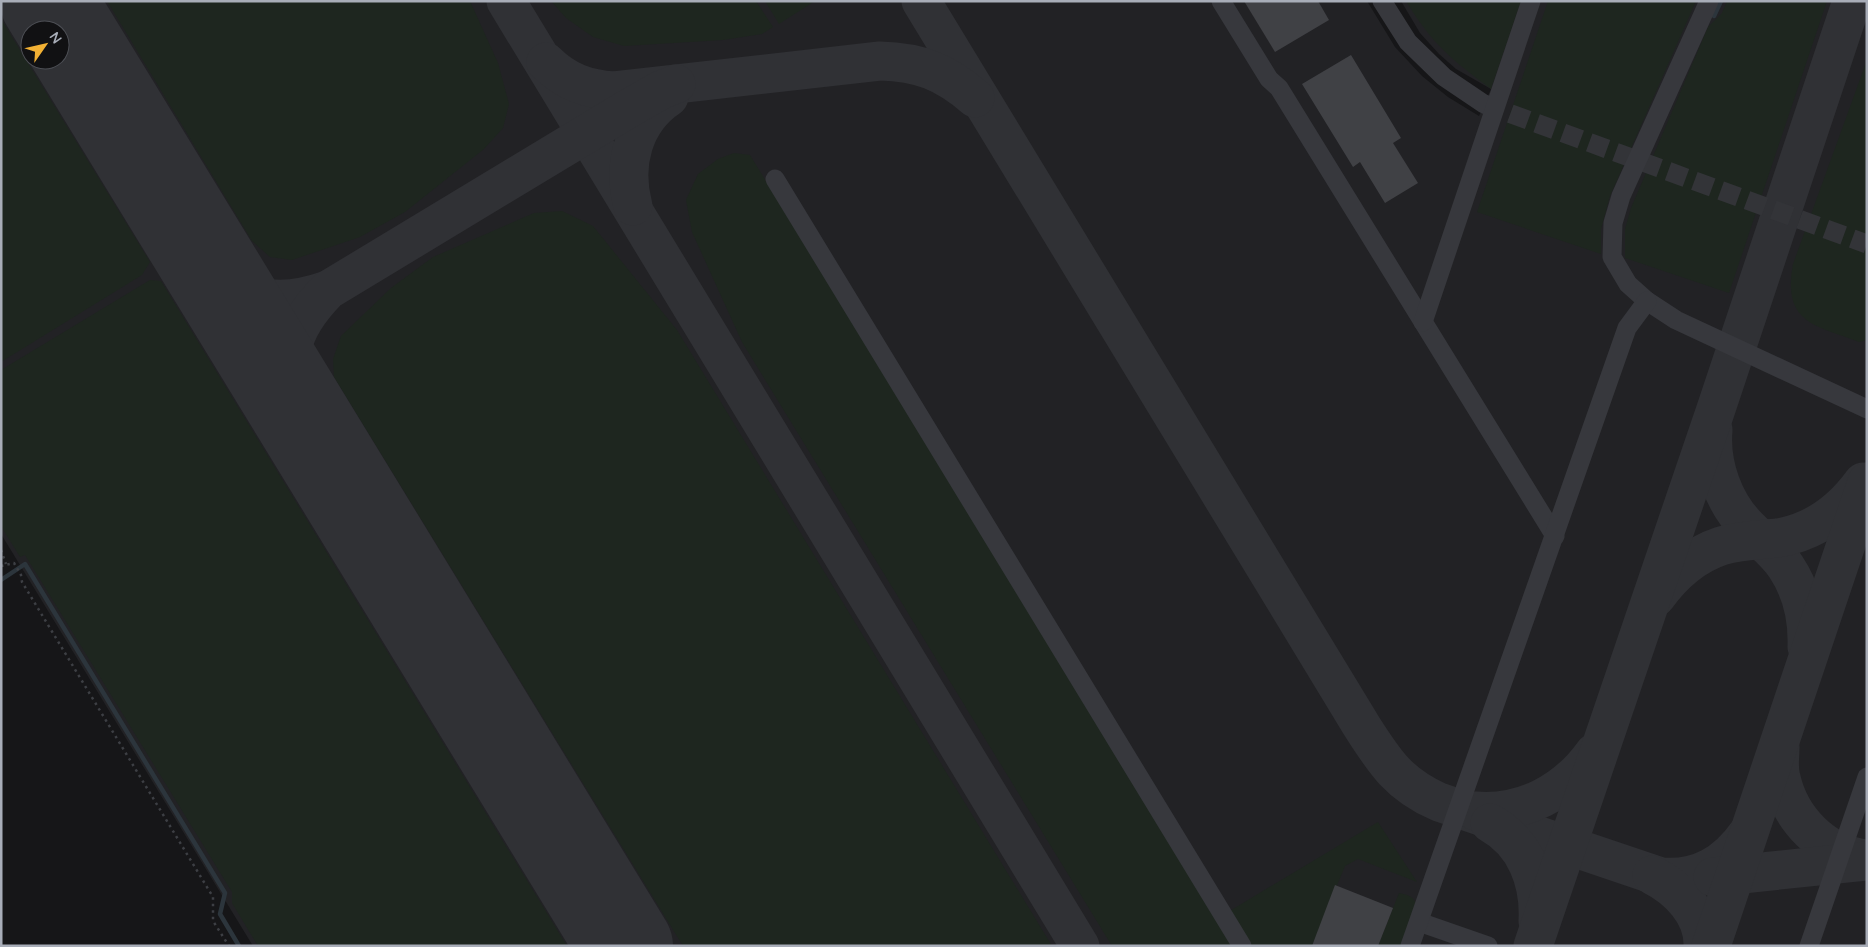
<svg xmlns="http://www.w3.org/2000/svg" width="1868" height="947" font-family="Quicksand,sans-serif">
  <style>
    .built { fill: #222225; fill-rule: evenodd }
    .green { fill: #1e261f }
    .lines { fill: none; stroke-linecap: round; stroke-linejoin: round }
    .stream { stroke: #2c353c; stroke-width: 4.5 }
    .taxiway { stroke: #303135; stroke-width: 39 }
    .runway { stroke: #303135; stroke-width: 96 }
    .building { fill: #404145 }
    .minor-tunnel { stroke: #333438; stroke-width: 19; stroke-dasharray: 19 9; stroke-linecap: butt }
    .path { stroke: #3d3f44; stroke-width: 2.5; stroke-dasharray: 2.5 4; stroke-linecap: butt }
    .minor { stroke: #37383d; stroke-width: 19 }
  </style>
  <rect width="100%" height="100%" fill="#161618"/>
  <path class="built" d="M1,1h1366l28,46 27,29 26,21 31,19 12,-27 -35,-20 -17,-15 -19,-21 -19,-32h466v945h-1614l-252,-412zM30,30h30v30h-30z"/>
  <g class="green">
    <path d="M107,1h363l28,62 11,41 -6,24 -19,21 -79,63 -45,25 -68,23 -22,-3 -18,-16z"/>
    <path d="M551,1h205l17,26 -11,7 -39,6 -99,6 -31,-9 -27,-19z"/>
    <path d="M765,1h50l-36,23z"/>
    <path d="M1406,1h115l-30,88c-38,-28 -60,-46 -85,-88z"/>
    <path d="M1548,1h148l-86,195 -9,33v25l-124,-42z"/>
    <path d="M1727,1h100l-98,292 -104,-35v-29l6,-21 77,-181 14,-14z"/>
    <path d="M1,19l149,243 -8,13 -141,87z"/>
    <path d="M1867,60v280l-8,2c-45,-17 -77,-19 -66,-78z"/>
    <path d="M734,153l16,2 482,791h-120l-370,-604 -50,-110 -6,-32 12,-26 20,-15z"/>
    <path d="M562,211l31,15 84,104 375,616h-369l-349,-569 -1,-18 8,-23 50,-48 42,-31 101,-44z"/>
    <path d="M150,280l11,1 406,665h-309l-26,-43v-11l-207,-337 -5,2 -19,-31v-156z"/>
    <path d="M1378,822l39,60 -59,-23 -13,7 -33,80h-63l-21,-34z"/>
    <path d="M1399,893c9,2 15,3 18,13l-15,40h-24z"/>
  </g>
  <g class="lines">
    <g class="stream">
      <path d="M1714,16l7,-15"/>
      <path d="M1,580l24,-16 200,329 -5,21 19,32"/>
    </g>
    <g class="taxiway">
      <path d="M506,1l574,945"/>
      <path d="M921,1l440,724c23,36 37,59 78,77l222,75c38,3 65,-13 87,-44"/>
      <path d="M546,62c20,20 41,27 68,29l266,-30c40,1 65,11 95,37"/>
      <path d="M633,206c-11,-41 0,-85 36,-109"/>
      <path d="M197,246c40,49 67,66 131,44"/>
      <path d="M302,418c-18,-56 -17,-84 26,-128l303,-183 30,-17 15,-6"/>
      <path d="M1713,430c-3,35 11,74 36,98 12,13 27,23 37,39 16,24 22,51 21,80"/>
      <path d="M1656,597c16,-22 38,-42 65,-51 19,-6 38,-6 57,-8 36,-6 64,-27 85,-56"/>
      <path d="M1780,747c0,10 -2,21 1,31 9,41 42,75 84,81"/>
      <path d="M1475,811c48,4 91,-19 119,-58"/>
      <path d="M1490,823c36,20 50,59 48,98"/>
      <path d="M1652,875c26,13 52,39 51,71"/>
      <path d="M1713,877l154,-16"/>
      <path d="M1533,946l183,-537 136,-408"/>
      <path d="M1711,946l156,-464"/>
    </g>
    <path class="runway" d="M48,1l577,945"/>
  </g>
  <g class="building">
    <path d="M1244,1h74l11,19 -54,32z"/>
    <path d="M1351,55l50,83 -8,5 25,40 -33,20 -25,-41 -7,5 -51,-83z"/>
    <path d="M1335,885l58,23 -15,38h-66z"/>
  </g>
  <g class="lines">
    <path class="minor-tunnel" d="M1484,104l383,140"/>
    <g class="path">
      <path d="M1,550l5,14"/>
      <path d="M1,566l13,-3 7,12 1,7 191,315v24l16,25"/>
    </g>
    <g class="minor">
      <path d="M1221,1l48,78 10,9 276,448"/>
      <path d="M1382,1l26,41 36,35 40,27"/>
      <path d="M1709,1l-88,195 -8,27 -1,34 16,27 19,17 29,19 191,89"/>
      <path d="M775,179l467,767"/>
      <path d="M1423,322l108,-321"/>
      <path d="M1419,922l69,24"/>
      <path d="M1410,946l217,-618 20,-27"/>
      <path d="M1809,946l58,-169"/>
    </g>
  </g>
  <rect width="1868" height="947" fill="none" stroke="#a8adb8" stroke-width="5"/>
  <g transform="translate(45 45) rotate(56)"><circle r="24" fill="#111113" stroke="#4d4f55"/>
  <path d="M0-4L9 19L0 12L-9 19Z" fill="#f2b134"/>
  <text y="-8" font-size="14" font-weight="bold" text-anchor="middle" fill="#a8adb8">N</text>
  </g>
</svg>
